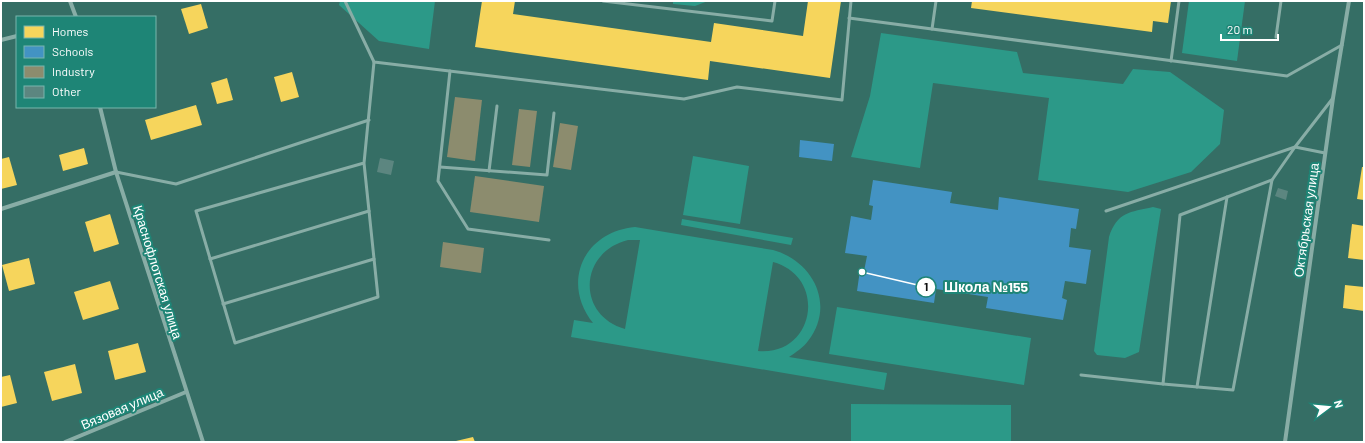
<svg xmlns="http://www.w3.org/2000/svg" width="1365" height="443" font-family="Barlow,sans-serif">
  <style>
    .green { fill: #2c9988; fill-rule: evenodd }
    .homes { fill: #f6d55c }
    .schools { fill: #4393c3 }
    .industry { fill: #8c8c6e }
    .building { fill: #5c8680 }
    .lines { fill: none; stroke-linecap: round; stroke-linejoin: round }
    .service { stroke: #88ada6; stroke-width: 3 }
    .minor { stroke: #88ada6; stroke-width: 4 }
    .labels { text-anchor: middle; stroke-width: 4; stroke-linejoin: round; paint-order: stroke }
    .street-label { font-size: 13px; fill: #fff; stroke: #1e8576 }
    .leader { fill: none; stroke: #fff; stroke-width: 1.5 }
    .callout-dot { fill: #fff; stroke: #1e8576; stroke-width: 1.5 }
    .mark-label { font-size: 12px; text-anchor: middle; font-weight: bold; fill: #111 }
    .callout-label { font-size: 14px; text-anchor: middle; font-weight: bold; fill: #fff; stroke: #1e8576; stroke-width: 4; stroke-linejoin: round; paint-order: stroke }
  </style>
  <rect width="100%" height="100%" fill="#356e65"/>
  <g class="green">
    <path d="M340,1h95l-6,48 -50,-8 -40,-36z"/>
    <path d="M673,1h35l-13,5 -22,-2z"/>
    <path d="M1189,1h56l-8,60 -55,-8z"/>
    <path d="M881,33l136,19 6,21 100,11 10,-15 37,3 54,38 -4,34 -29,28 -63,20 -90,-12 11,-82 -116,-15 -13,85 -69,-11 19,-61z"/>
    <path d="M693,156l56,10 -9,58 -57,-9z"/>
    <path d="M1153,207l8,2 -22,143 -14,6 -28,-3 -3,-4 15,-114c8,-25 21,-25 44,-30z"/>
    <path d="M682,219l111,19 -2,7 -110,-20z"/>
    <path d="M635,227l138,23c40,11 63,55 35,91 -5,7 -12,11 -19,16l98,16 -3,17 -313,-53 3,-17 19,3c-32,-40 -10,-91 42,-96zM628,240h12l-15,89c-49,-14 -46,-77 3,-89zM773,262c55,15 42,94 -15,89z"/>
    <path d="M837,307l194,31 -7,47 -195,-31z"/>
    <path d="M851,404l160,1v37h-160z"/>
  </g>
  <g class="homes">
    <path d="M482,1h33l-2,13 198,28 3,-19 89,13 5,-35h33l-11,77 -120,-17 -2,19 -233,-33z"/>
    <path d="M972,1h199l-3,22 -15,-2 -1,11 -181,-24z"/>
    <path d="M201,4l7,24 -19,6 -8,-25z"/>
    <path d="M292,72l7,25 -18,5 -7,-25z"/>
    <path d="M227,78l6,22 -16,4 -6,-21z"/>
    <path d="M196,105l6,20 -51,15 -6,-20z"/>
    <path d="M84,148l4,16 -25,7 -4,-16z"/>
    <path d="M9,157l8,28 -16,4v-30z"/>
    <path d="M1362,167h2v33l-7,-1z"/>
    <path d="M110,214l9,30 -25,8 -9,-30z"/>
    <path d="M1352,224l12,2v34l-16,-2z"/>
    <path d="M29,258l6,26 -26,7 -7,-26z"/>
    <path d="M110,281l9,28 -36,11 -9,-28z"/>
    <path d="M1345,285l19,2v24l-21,-3z"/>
    <path d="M138,343l8,29 -31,8 -7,-29z"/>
    <path d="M75,364l7,29 -30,8 -8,-29z"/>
    <path d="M10,375l7,28 -16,4v-30z"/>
    <path d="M473,437l2,5h-19v-1z"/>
  </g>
  <g class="schools">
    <path d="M800,140l34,4 -2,17 -33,-4z"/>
    <path d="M873,180l79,12 -2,11 48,7 1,-13 80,12 -3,20 -5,-1 -2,19 22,3 -5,34 -21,-3 -3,17 5,2 -4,20 -77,-12 2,-11 -52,-8 -2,14 -77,-12 3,-21 4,1 3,-15 -22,-3 6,-37 20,4 2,-14 -4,-1z"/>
  </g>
  <g class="industry">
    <path d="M455,97l27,3 -7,61 -28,-4z"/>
    <path d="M519,109l18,2 -7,56 -18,-2z"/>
    <path d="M560,123l18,3 -7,44 -18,-3z"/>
    <path d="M475,176l69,10 -5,36 -69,-10z"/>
    <path d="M443,242l41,6 -3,25 -41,-6z"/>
  </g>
  <g class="building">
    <path d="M380,158l14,3 -3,14 -14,-3z"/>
    <path d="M1278,188l10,3 -2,9 -11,-4z"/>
  </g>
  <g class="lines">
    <g class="service">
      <path d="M345,1l29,61 310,37 53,-12 105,13 9,-99"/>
      <path d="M603,1l169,20 3,-20"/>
      <path d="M849,18l438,58 55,-31"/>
      <path d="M932,29l4,-28"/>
      <path d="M1276,37l5,-36"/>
      <path d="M1171,61l8,-60"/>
      <path d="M450,71l-12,110 30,48 81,11"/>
      <path d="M364,163l-168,48 39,132 143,-46 -14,-134 10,-101"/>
      <path d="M440,167l107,8 7,-62"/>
      <path d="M489,171l8,-65"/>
      <path d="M116,172l60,12 193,-64"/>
      <path d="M1106,211l189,-64 38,-49"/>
      <path d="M210,259l159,-48"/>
      <path d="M223,304l151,-45"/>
      <path d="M1081,375l82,9 17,-169 92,-35 23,-33 30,6"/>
      <path d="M1163,384l70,6 39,-210"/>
      <path d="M1197,387l30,-190"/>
    </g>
    <g class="minor">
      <path d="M70,1l6,16"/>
      <path d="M1,40l16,-4"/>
      <path d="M100,107l16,65 87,270"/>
      <path d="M1,209l115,-37"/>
      <path d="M65,442l121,-50"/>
      <path d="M1285,442l48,-344 16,-97"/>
    </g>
  </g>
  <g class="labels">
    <g class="street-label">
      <text transform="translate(1306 220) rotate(-82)" y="5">Октябрьская улица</text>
      <text transform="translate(158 272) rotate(73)" y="5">Краснофлотская улица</text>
      <text transform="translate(122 408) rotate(-23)" y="5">Вязовая улица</text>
    </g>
  </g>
  <path class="leader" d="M862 272L926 287"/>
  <g class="callout-dot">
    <circle cx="862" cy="272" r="4"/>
    <circle cx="926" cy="287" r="10"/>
  </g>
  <g class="mark-label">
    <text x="926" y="291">1</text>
  </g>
  <g class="callout-label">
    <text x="986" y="292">Школа №155</text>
  </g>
  <rect width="1365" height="443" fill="none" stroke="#ffffff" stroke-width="4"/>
  <rect x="16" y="16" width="140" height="92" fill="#1e8576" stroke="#78b6ad"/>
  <rect x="24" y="26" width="20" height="12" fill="#f6d55c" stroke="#78b6ad"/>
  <text x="52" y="36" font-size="12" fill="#ffffff">Homes</text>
  <rect x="24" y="46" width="20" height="12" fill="#4393c3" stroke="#78b6ad"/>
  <text x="52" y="56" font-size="12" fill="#ffffff">Schools</text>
  <rect x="24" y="66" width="20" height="12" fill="#8c8c6e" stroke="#78b6ad"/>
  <text x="52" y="76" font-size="12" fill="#ffffff">Industry</text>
  <rect x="24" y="86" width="20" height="12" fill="#5c8680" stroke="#78b6ad"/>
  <text x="52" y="96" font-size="12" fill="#ffffff">Other</text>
  <g transform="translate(1329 407) rotate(74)" stroke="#1e8576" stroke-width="3" paint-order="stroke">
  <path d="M0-3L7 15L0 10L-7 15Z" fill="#ffffff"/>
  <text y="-6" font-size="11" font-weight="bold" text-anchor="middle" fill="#ffffff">N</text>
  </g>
  <path d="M1221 34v6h57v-6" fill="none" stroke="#ffffff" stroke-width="2"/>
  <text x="1227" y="34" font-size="12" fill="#ffffff" stroke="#1e8576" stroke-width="3" paint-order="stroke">20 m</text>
</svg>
